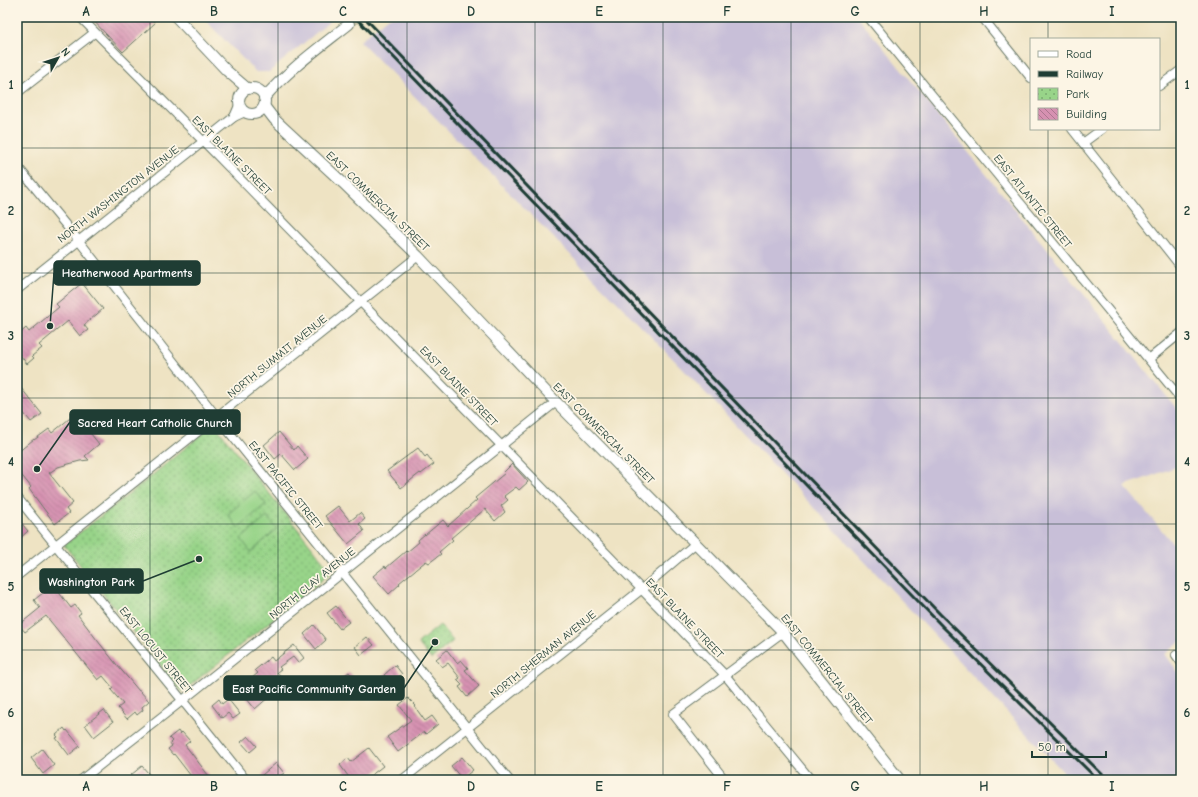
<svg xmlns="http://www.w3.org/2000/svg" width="1198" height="797" font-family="'Comic Neue',sans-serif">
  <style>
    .industrial { fill: #c8bfd8 }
    .park { fill: url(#park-dots); stroke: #5c885e }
    .pitch { fill: #98d489; stroke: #5c885e }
    .building { fill: url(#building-back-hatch) }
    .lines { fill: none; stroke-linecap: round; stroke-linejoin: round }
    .tertiary-tunnel { stroke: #c5c2a6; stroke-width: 10; stroke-dasharray: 10 5; stroke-linecap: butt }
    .minor-casing { stroke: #677766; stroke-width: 10 }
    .tertiary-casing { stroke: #677766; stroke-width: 12 }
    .minor { stroke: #fff; stroke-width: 8 }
    .tertiary { stroke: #fff; stroke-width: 10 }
    .rail { stroke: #1f3d34; stroke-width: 3 }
    .grid { fill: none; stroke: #1f3d34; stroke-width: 1; stroke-opacity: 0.55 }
    .labels { text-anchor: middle; stroke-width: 3.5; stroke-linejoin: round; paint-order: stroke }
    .street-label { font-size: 11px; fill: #1f3d34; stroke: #fcf5e5 }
    .leader { fill: none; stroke: #1f3d34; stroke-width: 1.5 }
    .callout-dot { fill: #1f3d34; stroke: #fcf5e5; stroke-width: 1.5 }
    .callout { fill: #1f3d34; stroke: #1f3d34; stroke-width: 1.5 }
    .callout-label { font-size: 12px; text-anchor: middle; font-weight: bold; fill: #fff }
    .neatline { fill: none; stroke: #1f3d34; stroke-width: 1.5 }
    .grid-label { font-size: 13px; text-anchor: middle; font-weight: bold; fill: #1f3d34 }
  </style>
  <defs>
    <pattern id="park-dots" width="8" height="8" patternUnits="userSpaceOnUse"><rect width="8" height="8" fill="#98d489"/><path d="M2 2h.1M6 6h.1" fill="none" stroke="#7bad71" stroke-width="1.8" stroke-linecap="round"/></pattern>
    <pattern id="building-back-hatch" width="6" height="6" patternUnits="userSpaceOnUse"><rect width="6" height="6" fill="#d691b1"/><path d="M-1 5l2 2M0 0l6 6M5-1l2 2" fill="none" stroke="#ad7891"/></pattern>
  </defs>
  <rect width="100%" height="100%" fill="#fcf5e5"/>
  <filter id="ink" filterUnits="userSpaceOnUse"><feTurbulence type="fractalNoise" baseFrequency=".025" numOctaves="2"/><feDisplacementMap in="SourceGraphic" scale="8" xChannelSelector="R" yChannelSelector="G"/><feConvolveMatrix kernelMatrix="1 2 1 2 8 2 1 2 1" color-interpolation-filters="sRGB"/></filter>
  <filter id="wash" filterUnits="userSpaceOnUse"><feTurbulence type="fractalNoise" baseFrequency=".012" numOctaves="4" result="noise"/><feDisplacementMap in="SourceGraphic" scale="16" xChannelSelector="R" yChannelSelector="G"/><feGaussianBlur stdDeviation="0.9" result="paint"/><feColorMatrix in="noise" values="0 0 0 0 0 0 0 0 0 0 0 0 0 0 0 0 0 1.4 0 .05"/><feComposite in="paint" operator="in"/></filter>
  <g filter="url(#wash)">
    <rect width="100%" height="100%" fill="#eee3c3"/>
    <g class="industrial">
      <path d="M202,17h133l-66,55h-13z"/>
      <path d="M389,17h468l25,29 299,368v51l-57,21 57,67v88l-16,13 16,22v104h-110l-390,-413 -321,-326z"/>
    </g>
    <g class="park">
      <path d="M214,424l118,148 -150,120 -118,-147 73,-57z"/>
      <path d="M440,625l13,16 -22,18 -13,-16z"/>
    </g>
    <g class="pitch">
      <path d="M255,491l11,13 -28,24 -10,-14z"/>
      <path d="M267,517l10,12 -26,23 -10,-13z"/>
    </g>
    <g id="blocks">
      <g class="building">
        <path d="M90,17h60l5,6 -32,29z"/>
        <path d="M82,283l21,26 -19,16 4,5 -8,6 -12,-15 -29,24 3,3 -10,8 2,2 -7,6 -10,-13v-15l9,-8 3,4 30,-25 -3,-3z"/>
        <path d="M17,383l25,31 -11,8 -14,-17z"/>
        <path d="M75,414l24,30 -14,12 4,4 -9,1 -15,4 -7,2 -9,6 24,30 -7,6 3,4 -14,11 -26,-35 2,-2 -12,-15 1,-1 -3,-5v-13l17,-14v1l15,-11 3,4z"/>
        <path d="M279,432l15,18 3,-4 11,13 -13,11 -14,-16 -6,5 -11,-14z"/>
        <path d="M418,448l7,9 2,-2 7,9 -13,10 -1,-1 -19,15 -14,-17z"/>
        <path d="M512,464l16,18 -9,8 -3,-3 -12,9 4,4 -7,6 4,6 -10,9 -10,-12 -34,29 2,2 -14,12 2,2 -12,9 -3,-2 -27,22 1,1 -11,10 -16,-18 12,-10 1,2 20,-17 1,1 12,-10 -1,-2 7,-6v1l18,-15 5,6 29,-26 -2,-2 30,-25 -1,-1z"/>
        <path d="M338,506l12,15 10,-8 5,6 -6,5 5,7 -16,13 -23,-28z"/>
        <path d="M17,518l11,13 -11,10z"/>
        <path d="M53,585l18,23 4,-3 6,8 -3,2 19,25 20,25 22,26h1l9,10 -7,6 1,3 -6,5 -2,-3 -8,7 -9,-11 5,-4 -12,-14 2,-2 -10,-12 -5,4 -52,-64 -21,16 -6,-7 21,-17 -6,-8z"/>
        <path d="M336,606l13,16 -9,7 -13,-16z"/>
        <path d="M314,625l12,15 -10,9 -12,-15z"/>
        <path d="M367,637l7,8 -13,10 -6,-8z"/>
        <path d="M294,645l10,13 -6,5 -5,-6 -14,10 2,2 -4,3 9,10 -31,27 -16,-20 19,-16 -3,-3 16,-13 3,4z"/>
        <path d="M447,650l10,13 4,-3 7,8 -3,2 14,16 -12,11 -8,-10 3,-2 -5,-5 3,-2 -12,-15 -6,4 -6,-8z"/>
        <path d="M395,665l7,9 -15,14 -6,-6 5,-4 -2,-3z"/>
        <path d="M349,672l8,9 -13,10 -8,-9z"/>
        <path d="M408,698l8,8 -1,1 10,14 7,-5 6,8 -12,10 -2,-2 -26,20 -11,-15 24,-17 -12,-15z"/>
        <path d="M219,699l3,5 6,-5 12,15 -7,5 -5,-6 -6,5 -10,-13z"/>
        <path d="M104,710l9,12 -19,15 -9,-12z"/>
        <path d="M64,728l2,3 1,-1 13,16 -11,9 -13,-17 2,-1 -2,-2z"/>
        <path d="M178,731l2,3 2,-2 8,9 -5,4 27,35h-18l-20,-26 -1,1 -5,-6 4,-3 -2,-3 2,-2 -3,-3z"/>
        <path d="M248,736l9,10 -7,6 -9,-10z"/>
        <path d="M369,748l14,18 -18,14h-14l-11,-15 8,-7 3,4z"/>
        <path d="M42,749l12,16 -11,9 -12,-16z"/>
        <path d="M462,757l11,13 -11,9 -11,-13z"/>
        <path d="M276,763l8,10 -9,7h-9l-4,-5z"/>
        <path d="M142,766l12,14h-19l-4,-5z"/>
      </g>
    </g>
  </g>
  <g filter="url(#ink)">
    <use href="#blocks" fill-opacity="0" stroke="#677766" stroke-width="1"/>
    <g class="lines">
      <path class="tertiary-tunnel" d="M349,24l9,-7"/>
      <g class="minor-casing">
        <g id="minor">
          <path d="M80,17l124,125 289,295 232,238 86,105"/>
          <path d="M868,17l313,382"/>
          <path d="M982,17l49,61"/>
          <path d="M1159,86l22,-16"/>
          <path d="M17,93l77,-60"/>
          <path d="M234,117l6,-14"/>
          <path d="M1072,129l109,138"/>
          <path d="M1083,143l19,-14"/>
          <path d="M17,166l62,75 138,176 292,363"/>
          <path d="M17,290l217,-173 11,-5"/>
          <path d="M1149,359l32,-26"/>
          <path d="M17,497c75,95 154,187 229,283"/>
          <path d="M17,576l401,-320"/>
          <path d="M1176,655l5,7"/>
          <path d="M81,780l102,-80 373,-298"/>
          <path d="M402,780l240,-191 54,-46"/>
          <path d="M725,780l-52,-66 110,-82"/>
        </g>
      </g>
      <g class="tertiary-casing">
        <g id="tertiary">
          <path d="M176,17l51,54 21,18"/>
          <circle cx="252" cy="101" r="13"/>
          <path d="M264,98c24,-28 56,-51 85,-74"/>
          <path d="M264,106l10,13 69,64 75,73 138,146 227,230 117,148"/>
        </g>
      </g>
      <use href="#minor" class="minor"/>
      <use href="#tertiary" class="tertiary"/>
      <g class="rail">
        <path d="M355,17l587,609 156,154"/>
        <path d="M364,17l576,597 168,166"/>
      </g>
    </g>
  </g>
  <path class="grid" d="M150,17v763M278,17v763M407,17v763M535,17v763M663,17v763M791,17v763M920,17v763M1048,17v22M1048,129v651M17,148h1164M17,273h1164M17,398h1164M17,524h1164M17,650h1164"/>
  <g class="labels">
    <g class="street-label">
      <text transform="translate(232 155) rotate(45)" y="4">EAST BLAINE STREET</text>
      <text transform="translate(118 194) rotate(-38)" y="4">NORTH WASHINGTON AVENUE</text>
      <text transform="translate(378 201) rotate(44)" y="4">EAST COMMERCIAL STREET</text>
      <text transform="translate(1033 201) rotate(51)" y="4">EAST ATLANTIC STREET</text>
      <text transform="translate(277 356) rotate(-39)" y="4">NORTH SUMMIT AVENUE</text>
      <text transform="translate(459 386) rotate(46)" y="4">EAST BLAINE STREET</text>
      <text transform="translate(604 433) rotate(45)" y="4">EAST COMMERCIAL STREET</text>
      <text transform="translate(286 485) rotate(51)" y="4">EAST PACIFIC STREET</text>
      <text transform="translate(312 583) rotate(-39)" y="4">NORTH CLAY AVENUE</text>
      <text transform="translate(685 618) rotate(46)" y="4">EAST BLAINE STREET</text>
      <text transform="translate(156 650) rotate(51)" y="4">EAST LOCUST STREET</text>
      <text transform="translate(543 654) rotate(-39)" y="4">NORTH SHERMAN AVENUE</text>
      <text transform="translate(827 669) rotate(51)" y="4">EAST COMMERCIAL STREET</text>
    </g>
  </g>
  <path class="leader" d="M50 326L54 273M37 469L70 422M199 559L143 581M435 642L404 688"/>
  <g class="callout-dot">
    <circle cx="50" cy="326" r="4"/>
    <circle cx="37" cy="469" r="4"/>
    <circle cx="199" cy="559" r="4"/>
    <circle cx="435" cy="642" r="4"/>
  </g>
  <g class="callout">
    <rect x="54" y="261" width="146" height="24" rx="4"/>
    <rect x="70" y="410" width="170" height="24" rx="4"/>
    <rect x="40" y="569" width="103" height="24" rx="4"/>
    <rect x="224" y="676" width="180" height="24" rx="4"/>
  </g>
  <g class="callout-label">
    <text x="127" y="277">Heatherwood Apartments</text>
    <text x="155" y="427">Sacred Heart Catholic Church</text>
    <text x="91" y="586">Washington Park</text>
    <text x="314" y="693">East Pacific Community Garden</text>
  </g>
  <rect width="1198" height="797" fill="none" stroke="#fcf5e5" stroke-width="44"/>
  <rect x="1030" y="38" width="130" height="92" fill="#fcf5e5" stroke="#a4ab9e"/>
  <rect x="1038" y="51" width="20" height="6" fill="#ffffff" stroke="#a4ab9e"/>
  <text x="1066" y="58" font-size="12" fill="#1f3d34">Road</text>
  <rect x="1038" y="71" width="20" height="6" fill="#1f3d34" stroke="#a4ab9e"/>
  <text x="1066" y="78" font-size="12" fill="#1f3d34">Railway</text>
  <rect x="1038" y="88" width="20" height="12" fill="url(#park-dots)" stroke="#a4ab9e"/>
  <text x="1066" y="98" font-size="12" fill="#1f3d34">Park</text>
  <rect x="1038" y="108" width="20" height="12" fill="url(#building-back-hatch)" stroke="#a4ab9e"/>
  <text x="1066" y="118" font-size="12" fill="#1f3d34">Building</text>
  <g transform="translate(58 58) rotate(51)" stroke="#fcf5e5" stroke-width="3" paint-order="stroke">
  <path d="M0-3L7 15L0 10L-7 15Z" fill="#1f3d34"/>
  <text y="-6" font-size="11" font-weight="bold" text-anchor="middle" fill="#1f3d34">N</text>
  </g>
  <path d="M1032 751v6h74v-6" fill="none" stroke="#1f3d34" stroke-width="2"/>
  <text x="1038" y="751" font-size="12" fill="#1f3d34" stroke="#fcf5e5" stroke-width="3" paint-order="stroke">50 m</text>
  <rect x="22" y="22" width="1154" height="753" class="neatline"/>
  <g class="grid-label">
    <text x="86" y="16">A</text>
    <text x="214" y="16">B</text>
    <text x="343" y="16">C</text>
    <text x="471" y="16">D</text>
    <text x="599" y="16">E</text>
    <text x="727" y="16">F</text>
    <text x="855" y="16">G</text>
    <text x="984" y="16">H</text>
    <text x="1112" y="16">I</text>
    <text x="11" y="89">1</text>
    <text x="1187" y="89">1</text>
    <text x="11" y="215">2</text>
    <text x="1187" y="215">2</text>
    <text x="11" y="340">3</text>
    <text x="1187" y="340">3</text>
    <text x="11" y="466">4</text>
    <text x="1187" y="466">4</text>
    <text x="11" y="591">5</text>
    <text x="1187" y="591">5</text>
    <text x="11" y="717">6</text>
    <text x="1187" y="717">6</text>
    <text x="86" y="791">A</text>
    <text x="214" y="791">B</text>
    <text x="343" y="791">C</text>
    <text x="471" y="791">D</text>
    <text x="599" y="791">E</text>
    <text x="727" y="791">F</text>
    <text x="855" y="791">G</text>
    <text x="984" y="791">H</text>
    <text x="1112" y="791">I</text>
  </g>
</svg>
